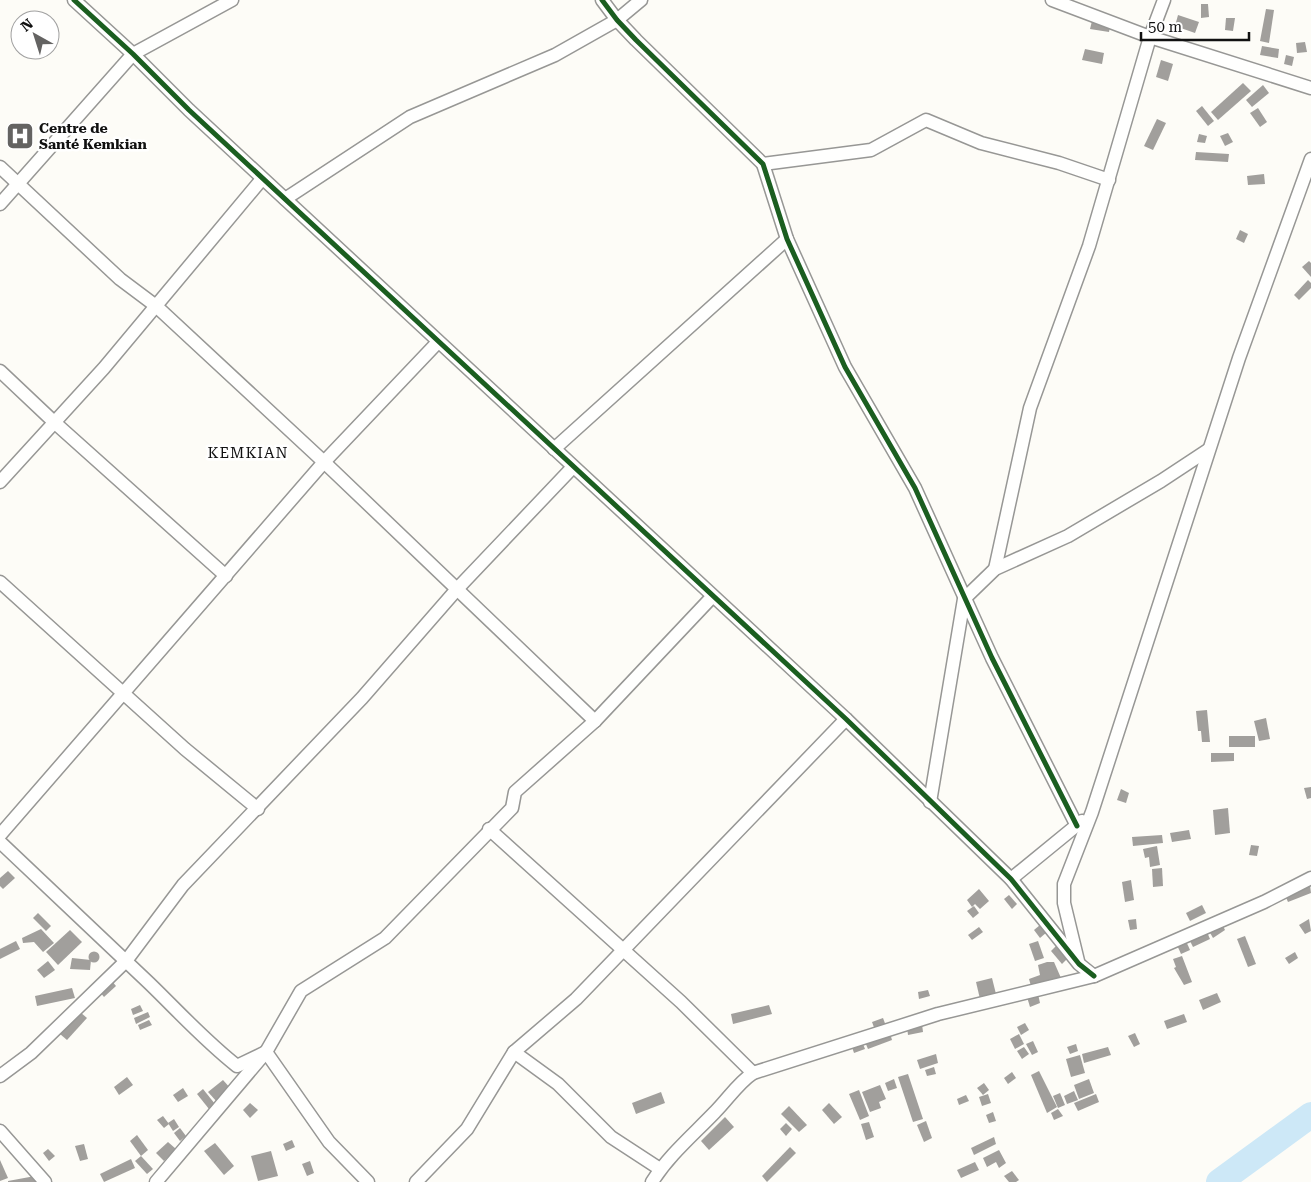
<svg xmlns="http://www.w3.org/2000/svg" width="1311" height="1182" font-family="'Roboto Serif',serif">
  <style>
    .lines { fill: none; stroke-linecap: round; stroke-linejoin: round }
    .river { stroke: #cde8f7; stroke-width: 26 }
    .building { fill: #a19f9c }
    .minor-casing { stroke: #979795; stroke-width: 15 }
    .minor { stroke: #fffffe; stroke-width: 12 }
    .cycleway-casing { stroke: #fff; stroke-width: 8 }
    .cycleway { stroke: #1b5e20; stroke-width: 5 }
    .labels { text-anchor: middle; stroke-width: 5; stroke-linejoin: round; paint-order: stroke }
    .poi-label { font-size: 14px; font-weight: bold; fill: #111; stroke: #fff; text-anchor: start }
    .neighbourhood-label { font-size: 15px; letter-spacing: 1px; fill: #111; stroke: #fff }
  </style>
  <rect width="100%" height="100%" fill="#fdfcf7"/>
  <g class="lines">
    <path class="river" d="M1219,1182l92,-67"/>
  </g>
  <g class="building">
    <path d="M1201,4h7l1,13 -8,1z"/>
    <path d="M1266,9l8,1 -5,33 -9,-2z"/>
    <path d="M1178,15l21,7 -4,11 -20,-7z"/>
    <path d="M1093,17l18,4 -2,11 -19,-3z"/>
    <path d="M1226,18h9l-2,13 -8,-1z"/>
    <path d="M1305,42l2,10 -10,1 -1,-10z"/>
    <path d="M1262,46l17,3 -1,9 -18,-3z"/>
    <path d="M1085,49l19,4 -2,11 -20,-4z"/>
    <path d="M1286,55l8,2 -2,9 -8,-2z"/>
    <path d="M1161,60l12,4 -5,17 -12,-4z"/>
    <path d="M1243,83l8,8 -33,29 -7,-8z"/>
    <path d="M1263,85l6,8 -17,14 -6,-7z"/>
    <path d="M1202,106l12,15 -6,5 -12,-15z"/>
    <path d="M1258,108l9,14 -7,5 -10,-14z"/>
    <path d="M1157,119l9,4 -13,27 -9,-4z"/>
    <path d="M1228,133l5,9 -8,4 -5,-10z"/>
    <path d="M1199,134l8,2 -2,7 -8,-1z"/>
    <path d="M1196,152l33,2 -1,8 -33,-2z"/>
    <path d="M1264,174l1,10 -17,1 -1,-9z"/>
    <path d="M1240,230l8,4 -4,9 -8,-4z"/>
    <path d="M1309,261l2,2v14l-9,-10z"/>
    <path d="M1308,280l3,3v5l-12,12 -5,-5z"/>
    <path d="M1207,710l3,32h-8l-1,-11h-3l-2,-20z"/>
    <path d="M1266,718l4,21 -11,2 -5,-20z"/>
    <rect x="1229" y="736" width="26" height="11"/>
    <path d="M1211,753h23v8l-23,1z"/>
    <path d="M1311,787v11l-4,1 -3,-11z"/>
    <path d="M1121,789l8,4 -3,10 -9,-3z"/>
    <path d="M1228,808l2,25 -15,2 -2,-25z"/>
    <path d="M1189,830l2,9 -19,3 -2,-9z"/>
    <path d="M1162,835l1,8 -30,3 -1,-9z"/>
    <path d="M1251,845l8,1 -2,10 -8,-1z"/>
    <path d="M1157,846l3,19 -10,2 -1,-10 -4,1 -2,-9z"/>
    <path d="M1162,868l1,18 -10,1 -1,-18z"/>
    <path d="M8,871l7,7 -12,11 -3,-3v-8z"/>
    <path d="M1131,880l3,20 -9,2 -3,-20z"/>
    <path d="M1310,885l1,8 -23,9 -3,-7z"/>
    <path d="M979,889l10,12 -9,8 -5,-5 -3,3 -5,-7z"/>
    <path d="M1009,895l8,9 -5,5 -8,-10z"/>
    <path d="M1202,905l4,8 -16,8 -4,-8z"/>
    <path d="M974,906l5,7 -6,5 -6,-7z"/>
    <path d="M38,913l13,13 -5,5 -13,-13z"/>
    <path d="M1136,919l1,10 -7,1 -2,-10z"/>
    <path d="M1309,919l2,12 -6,3 -6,-9z"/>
    <path d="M1222,924l3,6 -12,8 -4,-7z"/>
    <path d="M1040,925l7,7 -7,6 -6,-8z"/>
    <path d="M979,927l4,5 -11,8 -4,-5z"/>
    <path d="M41,929l13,14 -11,9 -9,-10 -11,1 -1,-5z"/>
    <path d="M70,930l12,12 -24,23 -12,-13z"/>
    <path d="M1207,932l3,7 -17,8 -4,-8z"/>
    <path d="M1245,936l11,28 -8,3 -11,-28z"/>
    <path d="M16,941l4,8 -20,10v-10z"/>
    <path d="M1038,941l6,17 -9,3 -6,-17z"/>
    <path d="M1186,941l4,9 -9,4 -4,-9z"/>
    <path d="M1056,946l11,13 -5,5 -11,-13z"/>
    <circle cx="94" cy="957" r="5.5"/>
    <path d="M1295,952l3,6 -9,6 -4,-6z"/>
    <path d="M1182,956l10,26 -8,3 -10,-17 2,-1 -3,-8z"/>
    <path d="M72,958l19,2 -1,10 -20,-1z"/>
    <path d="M48,961l7,9 -11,8 -7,-8z"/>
    <path d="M1047,962h7l7,16 -30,8 -2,-7 11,-4 -2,-10z"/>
    <path d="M992,978l4,16 -16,5 -4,-17z"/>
    <path d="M112,981l4,5 -12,11 -4,-5z"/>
    <path d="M72,988l3,10 -38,8 -2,-10z"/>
    <path d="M928,990l2,6 -11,3 -1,-7z"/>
    <path d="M1217,993l4,9 -18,8 -4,-10z"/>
    <path d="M1038,994l2,9 -10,4 -3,-10z"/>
    <path d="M140,1005l3,6 -10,4 -2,-6z"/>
    <path d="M769,1005l3,9 -39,10 -2,-10z"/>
    <path d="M80,1012l7,6 -20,22 -7,-6z"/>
    <path d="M148,1012l2,5 -14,7 -2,-6z"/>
    <path d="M1184,1014l3,8 -20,7 -3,-8z"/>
    <path d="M883,1018l3,8 -11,4 -3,-8z"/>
    <path d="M149,1020l3,5 -12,5 -2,-5z"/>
    <path d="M1025,1023l4,7 -8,5 -4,-8z"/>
    <path d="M922,1024l1,8 -15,3 -1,-8z"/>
    <path d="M890,1033l2,7 -24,9 -3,-7z"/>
    <path d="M1135,1033l5,11 -6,3 -6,-11z"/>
    <path d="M1019,1034l5,10 -9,5 -5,-10z"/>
    <path d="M1033,1041l5,11 -6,3 -6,-11z"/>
    <path d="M863,1044l2,5 -11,4 -2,-6z"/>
    <path d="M1076,1044l2,7 -8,3 -3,-7z"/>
    <path d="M1024,1047l5,7 -7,5 -5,-8z"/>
    <path d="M1108,1047l3,8 -27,8 -2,-9z"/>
    <path d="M936,1054l2,9 -18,6 -3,-9z"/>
    <path d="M1080,1055l5,18 -14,4 -5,-18z"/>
    <path d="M934,1067l2,7 -9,2 -2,-6z"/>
    <path d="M1039,1071l18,36 -10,6 -16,-38z"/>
    <path d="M1012,1072l4,6 -8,6 -4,-6z"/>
    <path d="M908,1074l15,45 -10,3 -15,-45z"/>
    <path d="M127,1077l6,8 -14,10 -5,-8z"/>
    <path d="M894,1079l3,9 -9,3 -3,-8z"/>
    <path d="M1089,1079l5,14 -15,6 -5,-14z"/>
    <path d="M223,1080l8,9 -14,13 -9,-10z"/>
    <path d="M984,1083l5,7 -6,5 -6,-7z"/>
    <path d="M880,1085l6,14 -7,3 2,6 -11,4 -8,-20z"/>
    <path d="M183,1088l5,8 -10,6 -5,-7z"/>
    <path d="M203,1089l12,15 -6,5 -12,-15z"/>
    <path d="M859,1090l10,26 -9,4 -11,-26z"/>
    <path d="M1074,1091l4,9 -11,4 -3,-8z"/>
    <path d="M661,1092l4,11 -29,11 -4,-11z"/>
    <path d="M1060,1093l5,12 -7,3 -5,-12z"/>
    <path d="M988,1094l3,9 -9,3 -3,-9z"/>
    <path d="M1096,1094l3,8 -21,9 -4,-8z"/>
    <path d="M966,1095l3,6 -10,4 -2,-6z"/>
    <path d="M250,1103l8,7 -8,8 -7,-8z"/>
    <path d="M829,1103l13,14 -8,7 -12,-14z"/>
    <path d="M789,1106l18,19 -8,7 -18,-18z"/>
    <path d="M1058,1109l5,7 -9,4 -3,-7z"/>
    <path d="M993,1112l3,9 -7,2 -3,-8z"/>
    <path d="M163,1116l6,8 -5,4 -7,-8z"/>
    <path d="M725,1117l9,10 -25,23 -8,-9z"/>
    <path d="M174,1119l5,8 -6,4 -5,-8z"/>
    <path d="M926,1121l6,17 -8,4 -7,-17z"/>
    <path d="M869,1122l5,15 -8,3 -5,-16z"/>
    <path d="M786,1123l6,6 -6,7 -6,-7z"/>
    <path d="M180,1128l6,8 -6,5 -6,-8z"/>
    <path d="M137,1135l11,15 -7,6 -11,-15z"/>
    <path d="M994,1137l2,7 -22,11 -3,-7z"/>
    <path d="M292,1140l3,7 -9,4 -3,-7z"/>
    <path d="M168,1142l8,7 -12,12 -8,-8z"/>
    <path d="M215,1143l19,23 -10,9 -20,-24z"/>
    <path d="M84,1144l4,15 -8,2 -5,-15z"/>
    <path d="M790,1147l6,6 -29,29 -5,-6z"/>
    <path d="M48,1149l7,7 -6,5 -6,-8z"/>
    <path d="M999,1150l7,13 -7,5 -3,-6 -9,5 -4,-9z"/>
    <path d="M271,1151l7,25 -20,5 -7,-25z"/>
    <path d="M141,1156l12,13 -6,5 -12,-13z"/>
    <path d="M131,1159l4,9 -31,14 -4,-8z"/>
    <path d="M0,1160l8,18 -8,3z"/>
    <path d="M310,1161l4,12 -7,3 -5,-12z"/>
    <path d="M975,1162l4,8 -18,8 -4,-8z"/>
    <path d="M1012,1171l7,9 -3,2h-7l-5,-6z"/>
    <path d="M35,1176l1,6h-28v-1z"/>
  </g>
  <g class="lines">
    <g class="minor-casing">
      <g id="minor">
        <path d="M74,0l59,54 56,56 657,609 165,160 68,85 15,12"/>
        <path d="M602,0l15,20 19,20 127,124 24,75 58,128 70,121 77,170 85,168"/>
        <path d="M1052,0l98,37 161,51"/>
        <path d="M763,164l108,-14 55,-30 55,23 78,20 50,17"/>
        <path d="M0,167l120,112 36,27 168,156 271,259"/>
        <path d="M285,199l125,-82 145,-62 62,-35 24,-20"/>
        <path d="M0,204l133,-150 99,-54"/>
        <path d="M0,371l54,51 172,154"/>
        <path d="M554,449l233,-210"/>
        <path d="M0,482l104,-114 158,-189"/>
        <path d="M995,569l35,-161 59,-162 61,-209 14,-37"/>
        <path d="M0,582l185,167 73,60"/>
        <path d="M930,802l34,-203 31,-30 73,-33 93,-55 47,-31"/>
        <path d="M489,829l192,173 72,71"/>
        <path d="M0,835l324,-373 114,-120"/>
        <path d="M0,842c50,47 99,94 149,141 30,29 55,57 88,83l29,-14 63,90 39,40"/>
        <path d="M1011,879l71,-58"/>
        <path d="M1078,961l-14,-58v-19l28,-72 147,-454 72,-199"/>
        <path d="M514,1052l44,32 53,53 49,32"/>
        <path d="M0,1076l31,-23 95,-92 57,-76 179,-187 96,-110 115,-121"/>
        <path d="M0,1131l45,51"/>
        <path d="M156,1182l110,-130 35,-61 84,-53 127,-130 3,-16 80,-71 117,-124"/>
        <path d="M416,1182l51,-53 47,-77 62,-53 270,-280"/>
        <path d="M652,1182c17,-27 41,-47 63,-70 13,-13 23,-29 38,-39l185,-59 156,-38 170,-74 47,-24"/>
      </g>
    </g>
    <use href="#minor" class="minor"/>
    <g class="cycleway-casing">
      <g id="cycleway">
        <path d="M74,0l59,54 56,56 657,609 165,160 68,85 15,12"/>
        <path d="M602,0l15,20 19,20 127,124 24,75 58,128 70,121 77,170 85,168"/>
      </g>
    </g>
    <use href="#cycleway" class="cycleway"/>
  </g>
  <defs>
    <g id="hospital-square" transform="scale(1.4375)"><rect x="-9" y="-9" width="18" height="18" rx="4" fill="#646362" stroke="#fff"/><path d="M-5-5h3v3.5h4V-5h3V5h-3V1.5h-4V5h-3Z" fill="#fff"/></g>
  </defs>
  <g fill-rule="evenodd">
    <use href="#hospital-square" x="20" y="136"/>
  </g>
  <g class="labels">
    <g class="poi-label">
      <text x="39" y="133">Centre de<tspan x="39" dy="16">Santé Kemkian</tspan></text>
    </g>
    <g class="neighbourhood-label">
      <text x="248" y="458">KEMKIAN</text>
    </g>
  </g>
  <g transform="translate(35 35) rotate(321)"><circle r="24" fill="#ffffff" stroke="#a0a0a0"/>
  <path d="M0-4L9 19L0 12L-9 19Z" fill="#646362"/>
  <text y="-8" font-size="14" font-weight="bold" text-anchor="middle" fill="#111111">N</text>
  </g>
  <path d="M1141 32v8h108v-8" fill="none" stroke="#111111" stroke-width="2.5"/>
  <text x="1148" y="32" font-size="15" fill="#111111" stroke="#ffffff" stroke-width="4" paint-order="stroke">50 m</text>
</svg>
